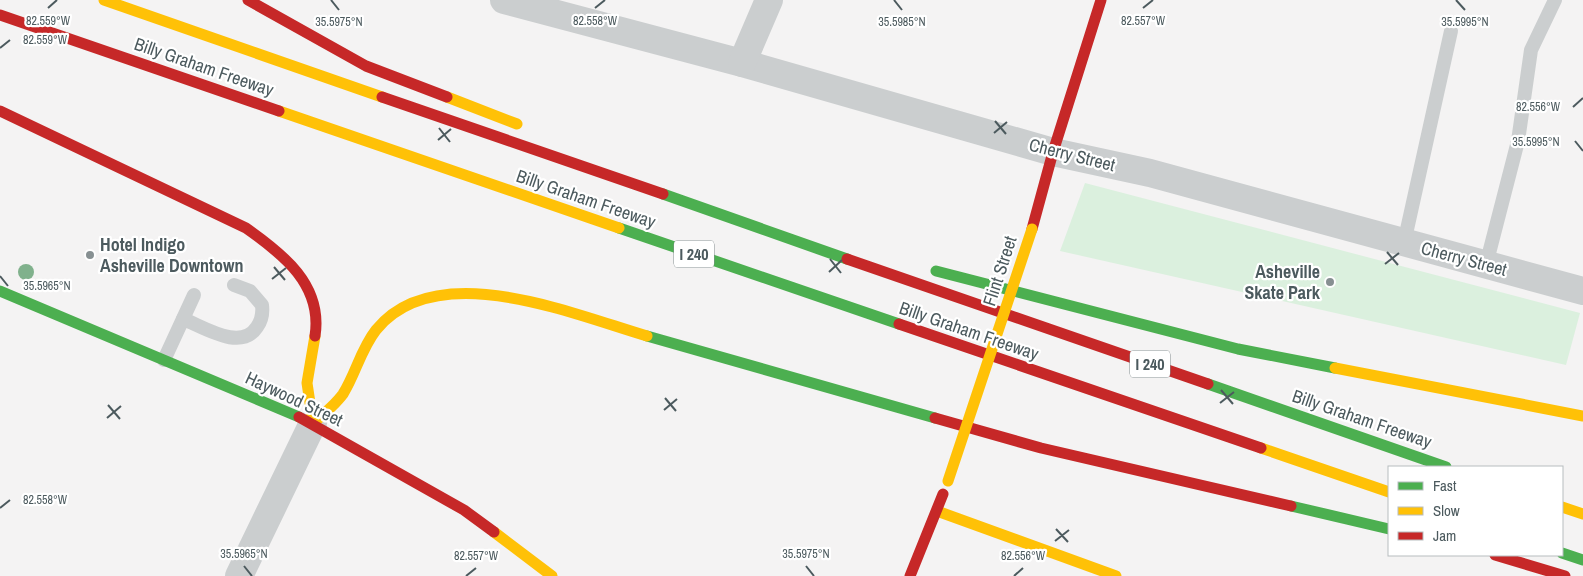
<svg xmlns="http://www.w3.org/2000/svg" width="1583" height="576" font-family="'Archivo Narrow',sans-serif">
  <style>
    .green { fill: #dbf0de }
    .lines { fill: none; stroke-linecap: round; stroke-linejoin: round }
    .lane { stroke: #cbcecf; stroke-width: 14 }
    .street { stroke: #cbcecf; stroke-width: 28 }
    .fast { stroke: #4caf50; stroke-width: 11 }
    .slow { stroke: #ffc107; stroke-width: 11 }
    .jam { stroke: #c62828; stroke-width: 11 }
    .slow-bridge { stroke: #ffc107; stroke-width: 11 }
    .tree { fill: #80b18c }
    .ticks { fill: none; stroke: #4c5a5e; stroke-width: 2 }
    .poi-dot { fill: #879092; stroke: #fff; stroke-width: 2 }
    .labels { text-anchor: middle; stroke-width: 4.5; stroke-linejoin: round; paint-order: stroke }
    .shield { fill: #fff; stroke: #828c8e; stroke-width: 1 }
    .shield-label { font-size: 16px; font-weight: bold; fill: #4c5a5e }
    .street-label { font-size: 18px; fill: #4c5a5e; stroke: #fff }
    .poi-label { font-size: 18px; font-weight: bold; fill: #4c5a5e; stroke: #fff; text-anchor: start }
    .ticks-label { font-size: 12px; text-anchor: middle; fill: #4c5a5e; stroke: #fff; stroke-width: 4.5; stroke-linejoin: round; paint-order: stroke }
  </style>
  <rect width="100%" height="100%" fill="#f4f3f3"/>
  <path class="green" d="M1085,183l495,130 -14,52 -506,-114z"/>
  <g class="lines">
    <g class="lane">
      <path d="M1404,243l47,-212"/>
      <path d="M1486,265l32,-124 13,-91 24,-50"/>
      <path d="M183,319c21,8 58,33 74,8 5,-7 6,-14 5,-22l-12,-14 -16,-6"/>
      <path d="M164,360l30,-65"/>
    </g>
    <g class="street">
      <path d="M504,0l238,63 311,89 97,21 433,118"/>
      <path d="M742,63l27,-63"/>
      <path d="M239,576l74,-153"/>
    </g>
    <g class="fast">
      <path d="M663,194l184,65"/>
      <path d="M619,228l280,96"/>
      <path d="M936,271l302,78 97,19"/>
      <path d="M0,291l299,126"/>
      <path d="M647,336l288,82"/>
      <path d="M1208,384l238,83"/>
      <path d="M1291,506l98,23"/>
      <path d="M1562,553l21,7"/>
    </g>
    <g class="slow">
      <path d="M104,0l278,97"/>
      <path d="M447,97l70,27"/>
      <path d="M279,111l340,117"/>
      <path d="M1335,368l248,48"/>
      <path d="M313,423l-6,-40 8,-47"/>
      <path d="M313,423c11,-9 22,-18 30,-29 13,-21 18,-45 33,-64 60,-74 196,-16 271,6"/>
      <path d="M1261,448l128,44"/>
      <path d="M1562,507l21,7"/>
      <path d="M937,511l179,65"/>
      <path d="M494,532l58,44"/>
    </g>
    <g class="jam">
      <path d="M248,0l118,66 81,31"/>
      <path d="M0,15l279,96"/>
      <path d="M382,97l281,97"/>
      <path d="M0,111l246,117c37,26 77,57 69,108"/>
      <path d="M1032,229l21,-77 48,-152"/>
      <path d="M847,259l361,125"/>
      <path d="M899,324l362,124"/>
      <path d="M299,417l165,93 30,22"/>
      <path d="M935,418l106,30 250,58"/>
      <path d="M1495,555l70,21"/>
      <path d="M910,576l33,-82"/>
    </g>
    <path class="slow-bridge" d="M948,481l84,-252"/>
  </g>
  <circle class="tree" cx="26" cy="272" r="8"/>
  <path class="ticks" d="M331,0l8,10M894,0l8,10M1456,0l9,10M48,8l9,-8M595,8l10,-8M1143,8l10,-8M0,48l10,-8M1573,107l10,-9M995,121l11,13M439,128l11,14M994,133l13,-11M438,140l13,-11M1575,141l8,10M1387,252l11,13M830,259l11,14M1385,264l14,-11M274,267l11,13M829,272l13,-12M0,276l8,10M272,279l14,-11M1221,390l12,14M665,398l11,13M1220,403l14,-11M108,405l12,14M664,410l13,-11M107,418l14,-12M0,508l10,-8M1056,529l12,13M1055,541l14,-11M244,566l8,10M806,566l8,10M466,576l10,-8M1014,576l9,-8"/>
  <g class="poi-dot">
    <circle cx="90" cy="255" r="5"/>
    <circle cx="1330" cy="282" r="5"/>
  </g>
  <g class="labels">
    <g class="shield">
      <rect x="674" y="240.5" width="40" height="27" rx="4"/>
      <rect x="1130" y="350.5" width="40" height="27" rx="4"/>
    </g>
    <g class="shield-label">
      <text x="694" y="260">I 240</text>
      <text x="1150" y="370">I 240</text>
    </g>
    <g class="street-label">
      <text transform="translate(204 67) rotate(19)" y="6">Billy Graham Freeway</text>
      <text transform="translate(1072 155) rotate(14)" y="6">Cherry Street</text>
      <text transform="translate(586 199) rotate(19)" y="6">Billy Graham Freeway</text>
      <text transform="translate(1464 259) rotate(15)" y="6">Cherry Street</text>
      <text transform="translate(1000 271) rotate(-72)" y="6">Flint Street</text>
      <text transform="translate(969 331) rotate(19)" y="6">Billy Graham Freeway</text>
      <text transform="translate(294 399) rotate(25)" y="6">Haywood Street</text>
      <text transform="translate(1362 419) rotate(19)" y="6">Billy Graham Freeway</text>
    </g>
    <g class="poi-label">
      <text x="100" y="251">Hotel Indigo<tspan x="100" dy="21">Asheville Downtown</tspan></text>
      <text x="1320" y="278" text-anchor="end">Asheville<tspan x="1320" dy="21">Skate Park</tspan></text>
    </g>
  </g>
  <g class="ticks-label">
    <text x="1143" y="25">82.557°W</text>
    <text x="48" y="25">82.559°W</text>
    <text x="595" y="25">82.558°W</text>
    <text x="339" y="26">35.5975°N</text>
    <text x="902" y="26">35.5985°N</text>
    <text x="1465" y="26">35.5995°N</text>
    <text x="45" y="44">82.559°W</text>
    <text x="1538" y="111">82.556°W</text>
    <text x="1536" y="146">35.5995°N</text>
    <text x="47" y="290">35.5965°N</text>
    <text x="45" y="504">82.558°W</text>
    <text x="244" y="558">35.5965°N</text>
    <text x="806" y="558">35.5975°N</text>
    <text x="476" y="560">82.557°W</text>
    <text x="1023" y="560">82.556°W</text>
  </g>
  <rect x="1388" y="466" width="175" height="90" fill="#ffffff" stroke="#b7bdbf"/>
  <rect x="1398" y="482" width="25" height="8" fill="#4caf50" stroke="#b7bdbf"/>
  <text x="1433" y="491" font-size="15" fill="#4c5a5e">Fast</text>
  <rect x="1398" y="507" width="25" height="8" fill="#ffc107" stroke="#b7bdbf"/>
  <text x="1433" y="516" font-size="15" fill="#4c5a5e">Slow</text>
  <rect x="1398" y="532" width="25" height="8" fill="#c62828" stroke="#b7bdbf"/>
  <text x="1433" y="541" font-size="15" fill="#4c5a5e">Jam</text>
</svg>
